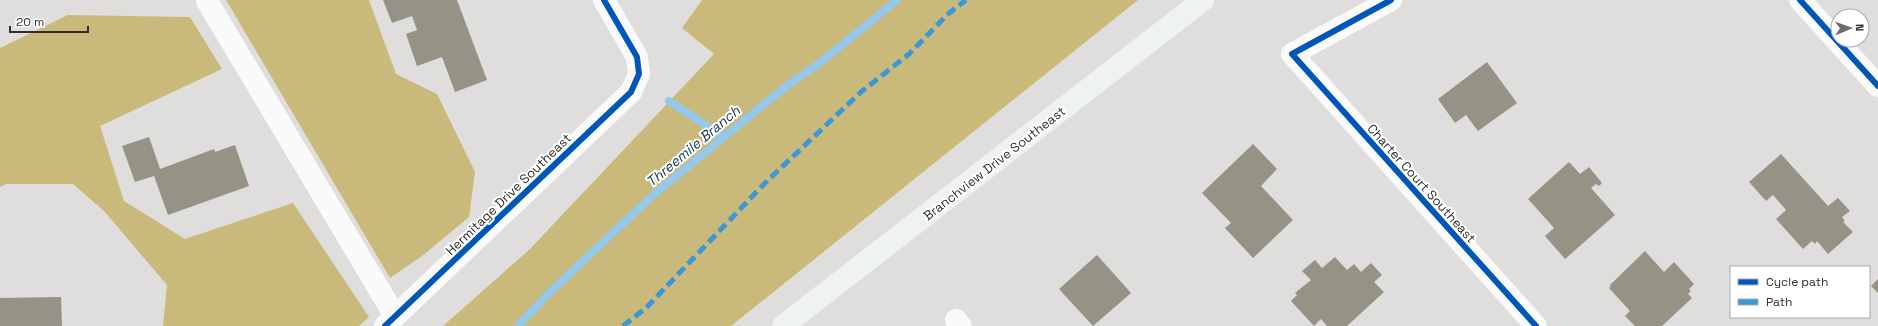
<svg xmlns="http://www.w3.org/2000/svg" width="1878" height="326" font-family="'Space Grotesk',sans-serif">
  <style>
    .forest { fill: #c9ba7b }
    .lines { fill: none; stroke-linecap: round; stroke-linejoin: round }
    .stream { stroke: #95c8eb; stroke-width: 8 }
    .building { fill: #959286 }
    .minor { stroke: #fafafa; stroke-width: 22 }
    .major { stroke: #eff2f3; stroke-width: 22 }
    .quiet { stroke: #3c97d7; stroke-width: 5; stroke-dasharray: 10 5; stroke-linecap: butt }
    .cycleway-casing { stroke: #fff; stroke-width: 8 }
    .cycleway { stroke: #0057b8; stroke-width: 6 }
    .labels { text-anchor: middle; stroke-width: 4; stroke-linejoin: round; paint-order: stroke }
    .street-label { font-size: 13px; fill: #2e2e2c; stroke: #fff }
    .water-label { font-size: 14px; font-style: italic; fill: #0e3751; stroke: #fff }
  </style>
  <rect width="100%" height="100%" fill="#dfdedc"/>
  <g class="forest">
    <path d="M226,0h143l27,74 41,20 38,78 -6,45 -47,39 -32,22z"/>
    <path d="M702,0h436l-407,326h-288l87,-77 184,-195 -32,-26z"/>
    <path d="M68,15l122,2 32,52 -122,57 24,75 61,38 108,-36 76,114 -10,9h-196l4,-41 -63,-74 -31,-27h-67l-6,3v-139z"/>
  </g>
  <g class="lines">
    <g class="stream">
      <path d="M669,101l55,36"/>
      <path d="M518,326l29,-31 105,-99 132,-108 37,-26 76,-62"/>
    </g>
  </g>
  <g class="building">
    <path d="M383,0h74l30,80 -32,12 -13,-35 -25,9 -11,-32 11,-4 -5,-14 -20,7z"/>
    <path d="M1487,62l30,41 -39,28 -12,-16 -11,8 -17,-24z"/>
    <path d="M149,137l11,32 54,-20 1,3 20,-7 14,41 -81,29 -14,-39 -19,6 -13,-36z"/>
    <path d="M1253,144l24,25 -16,17 32,34 -40,38 -28,-30 6,-5 -29,-30z"/>
    <path d="M1781,154l47,52 10,-8 12,13 -8,6 3,4 -2,1 10,10 -25,22 -11,-13 -2,3 -3,-3 -9,8 -27,-30 10,-9 -13,-15 -7,6 -17,-19z"/>
    <path d="M1569,162l11,12 9,-7 13,16 -3,3 -3,-2 -5,4 24,27 -50,44 -20,-23 9,-8 -26,-29z"/>
    <path d="M1645,251l19,21 10,-10 20,22 -5,5 2,2 -3,3 4,4 -30,28h-27l-10,-10 5,-5 -21,-23 2,-2 -1,-1z"/>
    <path d="M1097,255l34,38 -38,33 -34,-37z"/>
    <path d="M1335,257l12,13 7,-6 7,8 10,-9 11,12 -8,7 10,10 -37,34h-20l-6,-7 -7,7 -23,-25 6,-6 -2,-2 16,-13 -9,-9 13,-11 7,8z"/>
    <path d="M1878,279v14l-7,-7z"/>
    <path d="M61,297l1,29h-62v-28z"/>
  </g>
  <g class="lines">
    <g class="minor">
      <path d="M1391,0l-99,54 244,272"/>
      <path d="M1800,0l78,86"/>
      <path d="M207,1l188,315"/>
      <path d="M956,320l5,6"/>
      <path d="M385,326l246,-234 8,-18 -2,-17 -33,-57"/>
    </g>
    <path class="major" d="M783,326l420,-326"/>
    <path class="quiet" d="M623,326l24,-19 118,-124 96,-91 48,-38 39,-40 18,-14"/>
    <g class="cycleway-casing">
      <g id="cycleway">
        <path d="M1391,0l-99,54 244,272"/>
        <path d="M1800,0l78,86"/>
        <path d="M385,326l246,-234 8,-18 -2,-17 -33,-57"/>
      </g>
    </g>
    <use href="#cycleway" class="cycleway"/>
  </g>
  <g class="labels">
    <g class="street-label">
      <text transform="translate(994 163) rotate(-38)" y="5">Branchview Drive Southeast</text>
      <text transform="translate(1422 183) rotate(48)" y="5">Charter Court Southeast</text>
      <text transform="translate(508 194) rotate(-44)" y="5">Hermitage Drive Southeast</text>
    </g>
    <g class="water-label">
      <text transform="translate(693 146) rotate(-40)" y="5">Threemile Branch</text>
    </g>
  </g>
  <rect x="1730" y="266" width="140" height="52" fill="#ffffff" stroke="#ababab"/>
  <rect x="1738" y="279" width="20" height="6" fill="#0057b8" stroke="#ababab"/>
  <text x="1766" y="286" font-size="12" fill="#2e2e2c">Cycle path</text>
  <rect x="1738" y="299" width="20" height="6" fill="#3c97d7" stroke="#ababab"/>
  <text x="1766" y="306" font-size="12" fill="#2e2e2c">Path</text>
  <g transform="translate(1850 28) rotate(88)"><circle r="19" fill="#ffffff" stroke="#ababab"/>
  <path d="M0-3L7 15L0 10L-7 15Z" fill="#6c6c6a"/>
  <text y="-6" font-size="11" font-weight="bold" text-anchor="middle" fill="#2e2e2c">N</text>
  </g>
  <path d="M10 26v6h78v-6" fill="none" stroke="#2e2e2c" stroke-width="2"/>
  <text x="16" y="26" font-size="12" fill="#2e2e2c" stroke="#ffffff" stroke-width="3" paint-order="stroke">20 m</text>
</svg>
